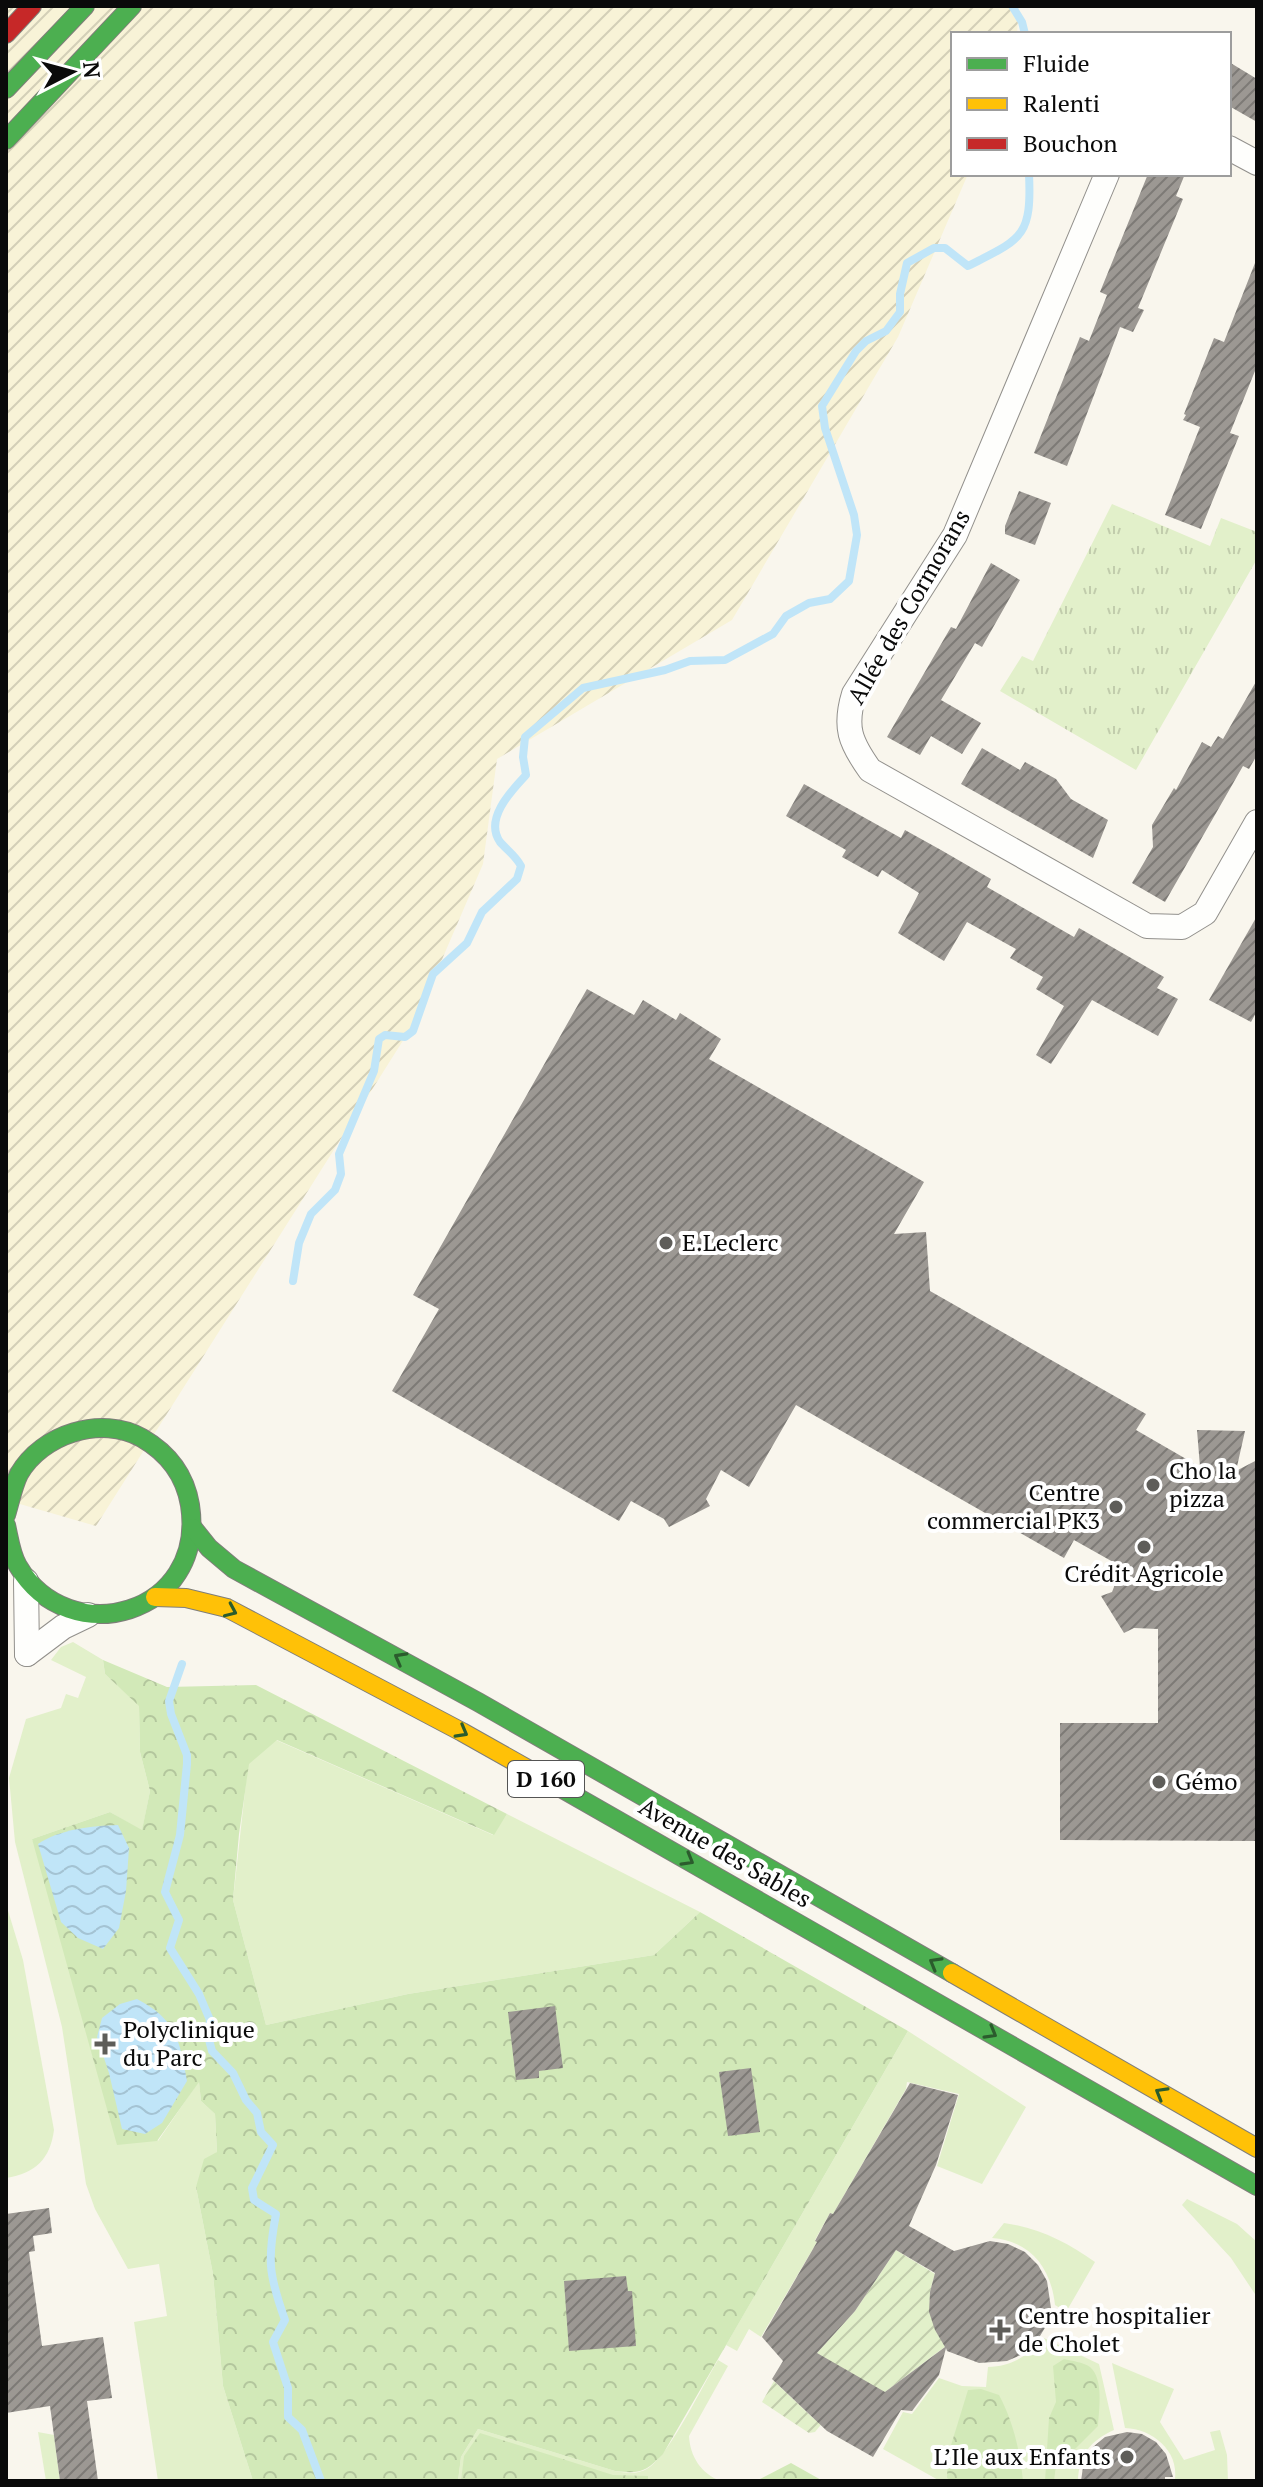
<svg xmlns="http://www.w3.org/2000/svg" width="1263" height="2487" font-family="'PT Serif',serif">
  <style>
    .farmland { fill: url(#farmland-furrows) }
    .grass { fill: #e2f0ca }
    .forest { fill: url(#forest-crowns) }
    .park { fill: url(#park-tufts) }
    .garden { fill: url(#garden-furrows) }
    .water { fill: url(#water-waves) }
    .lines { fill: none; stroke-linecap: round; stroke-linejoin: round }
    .stream { stroke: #c0e5f8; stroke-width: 8 }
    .building { fill: url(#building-hatch); fill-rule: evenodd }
    .street-casing { stroke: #92908c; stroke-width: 26 }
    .fast-casing { stroke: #7f7e7a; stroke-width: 20 }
    .slow-casing { stroke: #7f7e7a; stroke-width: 20 }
    .jam-casing { stroke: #7f7e7a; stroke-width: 20 }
    .street { stroke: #fefefc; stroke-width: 24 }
    .fast { stroke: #4caf50; stroke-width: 18 }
    .slow { stroke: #ffc107; stroke-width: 18 }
    .jam { stroke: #c62828; stroke-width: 18 }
    .oneway { stroke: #2b5c2d }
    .poi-dot { fill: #5e5d59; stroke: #fff; stroke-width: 3 }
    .labels { text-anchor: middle; stroke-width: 8; stroke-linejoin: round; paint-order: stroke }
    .shield { fill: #fff; stroke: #545454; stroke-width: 2 }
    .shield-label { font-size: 22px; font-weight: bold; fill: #0a0a0a }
    .street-label { font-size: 24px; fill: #0a0a0a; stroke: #fff }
    .poi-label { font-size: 24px; fill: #0a0a0a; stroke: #fff; text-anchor: start }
  </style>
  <defs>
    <pattern id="farmland-furrows" width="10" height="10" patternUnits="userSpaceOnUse" patternTransform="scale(2)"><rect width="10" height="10" fill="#f8f3d7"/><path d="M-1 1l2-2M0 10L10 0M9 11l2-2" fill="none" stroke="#d3cfb7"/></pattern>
    <pattern id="forest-crowns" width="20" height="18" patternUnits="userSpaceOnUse" patternTransform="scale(2)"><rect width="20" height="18" fill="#d2e9b8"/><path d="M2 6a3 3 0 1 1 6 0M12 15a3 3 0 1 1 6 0" fill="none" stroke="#b3c69d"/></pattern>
    <pattern id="park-tufts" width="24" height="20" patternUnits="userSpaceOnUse" patternTransform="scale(2)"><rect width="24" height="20" fill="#e2f0ca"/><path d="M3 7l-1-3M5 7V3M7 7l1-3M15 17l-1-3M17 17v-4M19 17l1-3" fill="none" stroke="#c1ccac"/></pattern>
    <pattern id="garden-furrows" width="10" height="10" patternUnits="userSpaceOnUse" patternTransform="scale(2)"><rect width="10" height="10" fill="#e2f0ca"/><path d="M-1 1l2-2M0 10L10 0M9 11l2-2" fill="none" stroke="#c1ccac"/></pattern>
    <pattern id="water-waves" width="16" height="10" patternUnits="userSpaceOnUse" patternTransform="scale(2)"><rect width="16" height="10" fill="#c0e5f8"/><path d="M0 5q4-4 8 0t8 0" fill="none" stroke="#a4c3d3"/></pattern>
    <pattern id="building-hatch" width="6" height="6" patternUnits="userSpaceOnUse" patternTransform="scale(2)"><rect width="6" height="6" fill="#9c9893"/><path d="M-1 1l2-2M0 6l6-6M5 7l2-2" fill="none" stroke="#7d7a76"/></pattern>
  </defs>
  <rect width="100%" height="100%" fill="#f9f6ed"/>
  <path class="farmland" d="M6,6h1013l-2,28h-64v140h15l-70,163 -166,283 -235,139 -14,105 -67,156 -320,506 -90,-26z"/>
  <g class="grass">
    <path d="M73,1642l30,18 2,14 34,31 1,47 10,39 -8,40 -32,-19 -78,27 126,302 41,-60 2,20 14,13 2,38 -21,35 17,87 10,112 30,95h-95l-24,-159 33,-6 -8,-52 -31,5 -33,-60 -9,-25 -24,-157 -47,-185 -6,-64 17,-59 35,-11 5,-14 12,4 8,-21 -35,-17 10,-13z"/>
    <path d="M276,1740l217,95 14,-21 193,98 -46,43 -246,39 -142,31 -33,-125 15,-136z"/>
    <path d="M6,1904l17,56 31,170c-4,29 -18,43 -48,48z"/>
    <path d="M908,2031l118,76 -44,77 -45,-18 22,-72 -52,-12 -1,7 -73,125 -3,-1 -15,27 2,2 -56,95 -12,-8 -12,22 -11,-6z"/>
    <path d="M1187,2199l50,25 20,18v55l-26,-39 -49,-53z"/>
    <path d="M1004,2223c36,5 62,19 91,39l-29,50 -11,-7c-4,-37 -24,-64 -63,-67z"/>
    <path d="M1044,2338l55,26 15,66c-24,11 -35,25 -36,51h-138l-57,-32 20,-37 9,2 27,-36 23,8 24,1 2,-20c25,-1 39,-11 56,-29z"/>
    <path d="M718,2360l10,6 -39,70c1,20 12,38 32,45h-263l3,-24 17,-28 137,42c13,2 25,4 36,-5 20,-15 52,-81 67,-106z"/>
    <path d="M1112,2363l62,26 -14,33 24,38 31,-10 -5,-18 10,-2 7,25 1,26h-61l8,-1c4,-30 -23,-51 -50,-52z"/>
    <path d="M38,2432l16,3 6,46h-14z"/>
  </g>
  <g class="forest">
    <path d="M103,1660l64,27 89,-2 251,129 -13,21 -217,-95 -28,24 -10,70 -6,66 33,125 142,-31 246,-39 46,-43 208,119 -245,423c-17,18 -23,20 -48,17l-137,-42 -17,28 -3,24h-205l-30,-95 -10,-112 -17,-87 8,-28 13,-7 -2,-38 -14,-13 -2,-19 -42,59 -40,4 -85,-306 78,-27 32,18 8,-39 -10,-39 -1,-46 -34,-32z"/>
    <path d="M1064,2359c8,2 19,3 26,8 14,12 9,43 8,59l-26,26h-10l-5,5 -3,24h-9l4,-63 7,-16 -3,-36z"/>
    <path d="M981,2389l18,6c14,26 21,56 24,86h-71l-5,-3 1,-23 20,-65z"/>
    <path d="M480,2433l133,42 35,1v5h-187l3,-25z"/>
    <path d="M791,2463l32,18h-67z"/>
  </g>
  <path class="park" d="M1112,504l98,42 11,-28 36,14v27l-121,211 -136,-79 22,-35 11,5z"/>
  <g class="garden">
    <path d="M896,2250l39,24c-10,28 -5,48 11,72l-61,46 -77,-29 47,-52z"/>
    <path d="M774,2381l40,38 10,2 -9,11 -6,1 -47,-31z"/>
  </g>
  <g class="water">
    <path d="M118,1825l11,23 -3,43 -7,37 -16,21 -25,-11 -17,-16 -23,-78c22,-15 54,-18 80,-19z"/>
    <path d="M137,1999c39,20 43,42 50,82l-25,42 -17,11 -23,-5 -13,-56 -12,-36 5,-19 18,-14z"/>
  </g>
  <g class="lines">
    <g class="stream">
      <path d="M1012,6l10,16 3,12"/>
      <path d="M293,1281l6,-38 12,-29 24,-24 6,-16 -2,-20 35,-83 5,-32 6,-4 20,2 8,-6 20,-57 34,-31 15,-31 35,-33 4,-13c-5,-10 -14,-16 -21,-24 -16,-23 11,-51 26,-67l-3,-18 2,-20 58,-49 82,-18 25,-9 35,-1 48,-26 13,-18 23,-13 21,-4 19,-18 8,-46 -3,-20 -29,-87 -3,-22 34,-55 10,-10 20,-10 14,-19v-18l7,-31 27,-15h11l23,18c53,-27 64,-28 61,-92"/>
      <path d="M182,1664l-13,37 2,13 16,41v9l-7,71 -15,57 14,28 -9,28 29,46 11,26 -2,16 4,15 21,22 13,27 11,13 4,19 12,13 -21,43 2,12 22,14c-9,47 -7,61 9,106l-12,22 15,46v29l14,13 19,51"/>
    </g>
  </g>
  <g class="building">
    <path d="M1229,62l28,17v43l-28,-16z"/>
    <path d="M1148,174h37l-9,22 7,3 -45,109 6,2 -11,22 -13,-5 -53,139 -33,-13 46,-116 9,4 18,-46 -7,-3z"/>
    <path d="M1255,263l2,103 -27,67 9,3 -38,93 -36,-14 35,-88 -17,-7 3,-5 -2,-1 30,-76 10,4z"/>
    <path d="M1019,491l32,12 -16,42 -30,-11v-8z"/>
    <path d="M991,563l29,17 -38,67 -7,-4 -34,57 40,23 -19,31 -31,-18 -11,19 -33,-18 64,-110 5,2z"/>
    <path d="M1257,680v75l-8,14 -6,-3 -78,136 -33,-19 21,-36 -1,-22 22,-37 2,2 26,-48 9,5 7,-11 5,3z"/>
    <path d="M982,748l38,22 5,-8 31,17 15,20 37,21 -15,38 -132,-74z"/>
    <path d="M804,784l97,54 4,-8 36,20 50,29 -4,8 87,50 5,-9 85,49 -7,11 21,11 -20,37 -66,-36 -41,64 -15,-9 28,-49 -28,-17 7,-12 -33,-19 6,-9 -49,-27 -23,39 -46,-28 21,-40 -37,-23 -4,7 -36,-20 4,-7 -60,-34z"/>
    <path d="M1257,916v95l-6,11 -42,-22z"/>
    <path d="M587,989l47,26 9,-15 33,20 4,-7 41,26 -12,20 215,123 -30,52 32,-2 4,59 216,123 -10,16 64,37 -3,-37 48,1 -9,40 21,-11v381l-197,-1v-117h98v-94l-24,-1 -10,5 -23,-37 11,-4 10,-25 -48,-27 -10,18 -268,-153 -47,82 -28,-17 -15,29 4,7 -41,21 -5,-8 -33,-18 -12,20 -227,-130 47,-82 -26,-14z"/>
    <path d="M555,2006l8,62 -24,3v7l-23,2 -8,-68z"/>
    <path d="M751,2068l9,64 -32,4 -9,-64z"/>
    <path d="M910,2083l48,12 -22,70 -27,61 45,25 36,-10 18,3 17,8 13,13 9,16 4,27 -5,18 -9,15 -14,13 -16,7 -28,2 -32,-12 -1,-3 -7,27 -27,36 -11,-1 -28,47 -46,-26 -55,-52 11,-18 -21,-24 55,-95 -2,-1 15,-28 3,1zM896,2250l39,23 -5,19 -1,20 6,18 10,17 -60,45 -68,-39 38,-42z"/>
    <path d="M49,2208l3,25 -19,3 2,15 -6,1 13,94 61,-9 9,61 -25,3 11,80h-38l-10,-75 -44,7v-199z"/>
    <path d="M626,2276l2,15h4l4,55 -67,5 -5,-70z"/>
    <path d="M1127,2432l15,2 14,8 10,12 7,23h-8v4h-84l3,-21 9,-13 12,-10z"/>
  </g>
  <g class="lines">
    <g class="street-casing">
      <g id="street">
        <path d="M1229,148l28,15"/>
        <path d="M1107,174l-152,361 -101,159c-10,33 -4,48 16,76l277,156 35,1 23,-14 52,-91"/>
        <path d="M26,1581l1,73"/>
        <path d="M27,1654l36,-27 25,-12"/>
      </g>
    </g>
    <g class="fast-casing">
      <g id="fast">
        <path d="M6,89l79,-83"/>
        <path d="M6,140l126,-134"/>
        <path d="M6,1515c4,-13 7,-29 13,-41 23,-40 82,-59 123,-36 26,15 43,37 48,67 17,110 -121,148 -172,61 -7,-11 -9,-28 -12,-41"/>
        <path d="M193,1528l16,20 25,21 244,133 474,271"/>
        <path d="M533,1772l724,414"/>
      </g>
    </g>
    <g class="slow-casing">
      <g id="slow">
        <path d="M155,1597l31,1 41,10 235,124 71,40"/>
        <path d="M952,1973l305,175"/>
      </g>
    </g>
    <g class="jam-casing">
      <path id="jam" d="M6,34l26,-28"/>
    </g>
    <use href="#street" class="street"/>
    <use href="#fast" class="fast"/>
    <use href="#slow" class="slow"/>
    <use href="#jam" class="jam"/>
  </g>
  <defs><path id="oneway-chevron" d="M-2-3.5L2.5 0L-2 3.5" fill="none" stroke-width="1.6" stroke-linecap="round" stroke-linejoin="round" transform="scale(2)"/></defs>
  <g class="oneway">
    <use href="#oneway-chevron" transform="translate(231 1611) rotate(24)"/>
    <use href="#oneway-chevron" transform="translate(400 1658) rotate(-151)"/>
    <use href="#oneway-chevron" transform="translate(462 1732) rotate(29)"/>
    <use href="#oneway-chevron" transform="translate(688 1860) rotate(30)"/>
    <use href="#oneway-chevron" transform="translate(935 1963) rotate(-150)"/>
    <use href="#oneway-chevron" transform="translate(991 2033) rotate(30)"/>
    <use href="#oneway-chevron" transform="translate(1161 2093) rotate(-150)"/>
  </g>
  <g class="poi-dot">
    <circle cx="666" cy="1243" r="8"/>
    <circle cx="1153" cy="1485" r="8"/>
    <circle cx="1116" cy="1507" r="8"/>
    <circle cx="1144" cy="1547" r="8"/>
    <circle cx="1159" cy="1782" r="8"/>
    <path d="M101 2032h8v8h8v8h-8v8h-8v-8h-8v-8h8z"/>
    <path d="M996 2318h8v8h8v8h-8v8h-8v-8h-8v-8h8z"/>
    <circle cx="1127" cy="2457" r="8"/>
  </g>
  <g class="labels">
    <rect class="shield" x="508" y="1761" width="76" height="36" rx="6"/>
    <g class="shield-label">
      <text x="546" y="1787">D 160</text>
    </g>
    <g class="street-label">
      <text transform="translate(909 607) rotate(-60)" y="8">Allée des Cormorans</text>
      <text transform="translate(725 1853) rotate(30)" y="8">Avenue des Sables</text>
    </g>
    <g class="poi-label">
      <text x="682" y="1251">E.Leclerc</text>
      <text x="1169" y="1479">Cho la<tspan x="1169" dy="28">pizza</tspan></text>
      <text x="1100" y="1501" text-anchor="end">Centre<tspan x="1100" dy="28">commercial PK3</tspan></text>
      <text x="1144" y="1582" text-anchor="middle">Crédit Agricole</text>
      <text x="1175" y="1790">Gémo</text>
      <text x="123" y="2038">Polyclinique<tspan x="123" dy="28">du Parc</tspan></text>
      <text x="1018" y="2324">Centre hospitalier<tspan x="1018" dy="28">de Cholet</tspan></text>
      <text x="1111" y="2465" text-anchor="end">L’Ile aux Enfants</text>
    </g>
  </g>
  <rect width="1263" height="2487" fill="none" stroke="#0a0a0a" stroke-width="16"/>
  <rect x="951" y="32" width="280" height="144" fill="#ffffff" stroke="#9d9d9d" stroke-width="2"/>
  <rect x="967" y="58" width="40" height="12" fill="#4caf50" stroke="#9d9d9d" stroke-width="2"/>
  <text x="1023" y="72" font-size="24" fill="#0a0a0a">Fluide</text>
  <rect x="967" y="98" width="40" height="12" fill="#ffc107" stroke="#9d9d9d" stroke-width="2"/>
  <text x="1023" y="112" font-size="24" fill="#0a0a0a">Ralenti</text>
  <rect x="967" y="138" width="40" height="12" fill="#c62828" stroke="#9d9d9d" stroke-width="2"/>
  <text x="1023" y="152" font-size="24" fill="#0a0a0a">Bouchon</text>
  <g transform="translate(72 72) rotate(84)" stroke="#ffffff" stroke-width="6" paint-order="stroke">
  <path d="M0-6L14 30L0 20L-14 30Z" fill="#0a0a0a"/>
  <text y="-12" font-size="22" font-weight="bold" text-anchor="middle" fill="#0a0a0a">N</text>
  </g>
</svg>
